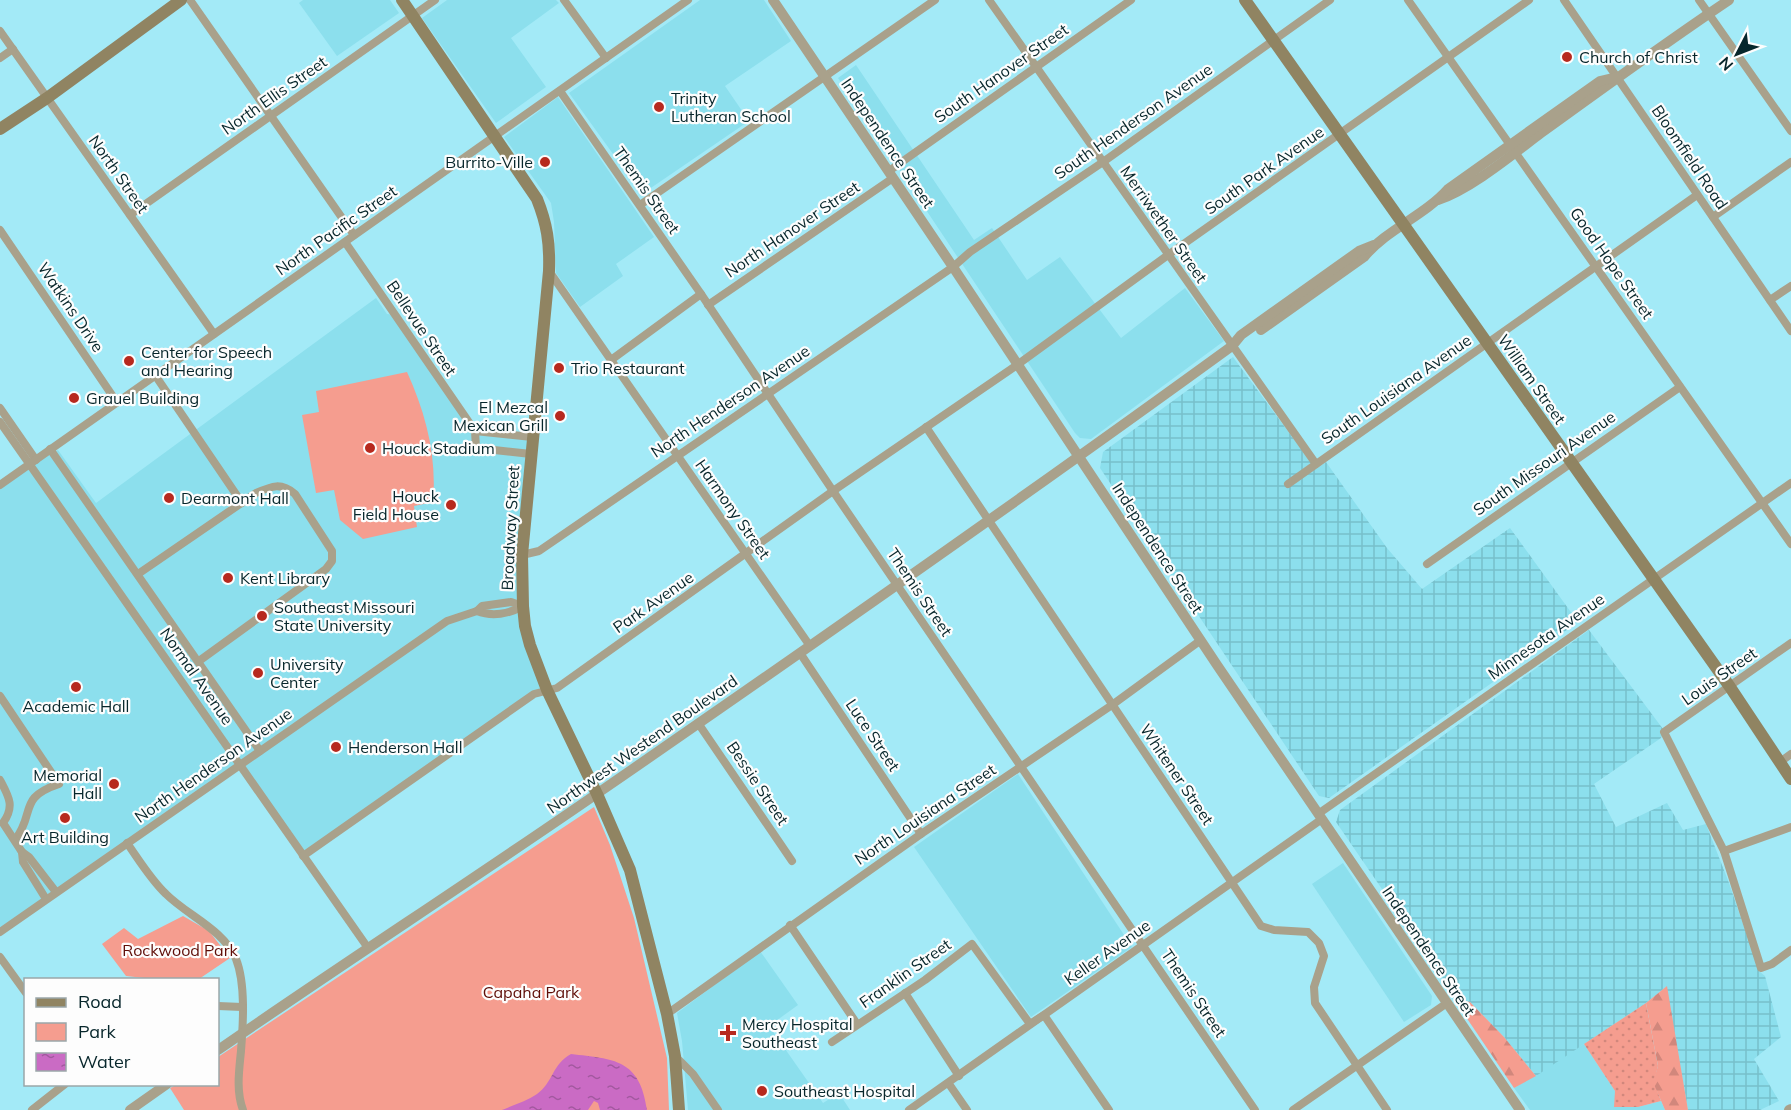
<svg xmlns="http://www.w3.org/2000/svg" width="1791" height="1110" font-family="Mulish,sans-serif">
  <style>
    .built { fill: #8cdfed }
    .industrial { fill: url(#industrial-grid) }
    .grass { fill: url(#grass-dots) }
    .forest { fill: url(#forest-firs) }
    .park { fill: #f59d8f }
    .water { fill: url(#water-ripples) }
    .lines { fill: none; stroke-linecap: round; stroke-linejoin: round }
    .minor { stroke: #a9a18b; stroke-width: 8 }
    .tertiary { stroke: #a9a18b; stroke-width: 10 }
    .secondary { stroke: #908462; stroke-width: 12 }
    .poi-dot { fill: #b7291e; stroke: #fdfdfd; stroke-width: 2 }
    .labels { text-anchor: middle; stroke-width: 4.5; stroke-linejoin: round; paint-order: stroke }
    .poi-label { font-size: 16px; fill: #07262b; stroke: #fdfdfd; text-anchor: start }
    .street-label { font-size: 16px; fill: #07262b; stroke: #fdfdfd }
    .park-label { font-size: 16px; fill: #5f0d07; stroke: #fdfdfd }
  </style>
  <defs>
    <pattern id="industrial-grid" width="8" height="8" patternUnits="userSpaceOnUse" patternTransform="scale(1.5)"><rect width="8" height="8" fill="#8cdfed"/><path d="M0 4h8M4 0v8" fill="none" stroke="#77bfcb"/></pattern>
    <pattern id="grass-dots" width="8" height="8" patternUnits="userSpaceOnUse" patternTransform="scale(1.5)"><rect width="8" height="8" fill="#f59d8f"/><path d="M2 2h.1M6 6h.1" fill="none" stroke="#d1877c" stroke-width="1.8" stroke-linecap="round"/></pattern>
    <pattern id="forest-firs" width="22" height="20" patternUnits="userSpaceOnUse" patternTransform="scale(1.5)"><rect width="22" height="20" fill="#f59d8f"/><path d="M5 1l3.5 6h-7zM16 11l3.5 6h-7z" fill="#d1877c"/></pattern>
    <pattern id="water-ripples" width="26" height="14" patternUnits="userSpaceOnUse" patternTransform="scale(1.5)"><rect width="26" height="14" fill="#ca6bc4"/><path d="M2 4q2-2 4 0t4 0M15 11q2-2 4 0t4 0" fill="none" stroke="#a2589f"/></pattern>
  </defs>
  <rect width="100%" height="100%" fill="#a3eaf7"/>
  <g class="built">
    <path d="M303,0h87l9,13 -62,43 -38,-53z"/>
    <path d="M447,0h109l3,3 -48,35 35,49 -50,36 -74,-105z"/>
    <path d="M700,0h64l27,41 -66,45 24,35 -107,73 -73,-101z"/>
    <path d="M856,65l118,175 18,-12 35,52 33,-23 61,81 64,-50 39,53 -133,98 -11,-1 -5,-5 -237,-355z"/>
    <path d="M558,97l96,140 -38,27 7,12 -43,31 -24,-34 -2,-51 -3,-19 -47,-66z"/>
    <path d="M376,298l11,16 8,1 80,116 57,6 -9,169 24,84 -13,4 -231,162 -63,-91 -240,168v-447l30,-22 28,-14 38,53z"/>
    <path d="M1018,774l114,173 -101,70 -117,-170z"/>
    <path d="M1343,863l89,133 -1,9 -27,17 -92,-138z"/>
    <path d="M760,951l38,54 -29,21 54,77 16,-10 11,17h-162l-6,-69 -5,-28z"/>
    <path d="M1584,1044l31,47 23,16 23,-6 4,9h-135l-16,-22z"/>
  </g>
  <g class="industrial">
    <path d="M1233,357l83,112 10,-7 61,86 35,41 88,-61 68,94 -249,176 -10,-2 -219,-328 3,-16z"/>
    <path d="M1589,630l74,99 -2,9 -67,46 22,43 51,-24 16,27 23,-6 23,59 30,88 6,5 16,61 -27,22 25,42 -19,9h-72l-22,-123 -20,16 -110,73 -32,-39 -34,-35 -12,-2 -122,-178 4,-12z"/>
  </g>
  <path class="grass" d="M1646,1003l12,63 -4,16 7,19 -23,6h-24l1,-16 -31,-47z"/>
  <g class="forest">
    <path d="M1667,986l21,124h-23l-12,-28 5,-16 -12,-63z"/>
    <path d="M1458,1000l12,2 34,35 32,39 -22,12 -46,-68z"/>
  </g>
  <g class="park">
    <path d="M407,372c19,42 30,84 26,130l-19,4 3,21 -54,12 -23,-19 -6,-30 -18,3 -14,-78 17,-3 -3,-21z"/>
    <path d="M594,807l16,38 24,73 33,140 2,52h-485l-14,-22 6,-3 42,-1v-27z"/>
    <path d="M183,916l26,15 21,27 -31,21h-46l-27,-3 -24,-32 22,-16 14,11z"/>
  </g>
  <path class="water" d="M571,1054c43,5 69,5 76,56h-47l-2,-7 -4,-2 -6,9h-86c11,-5 25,-9 35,-16 16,-11 15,-30 34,-40z"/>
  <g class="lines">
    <g class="minor">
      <path d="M190,0l164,235"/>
      <path d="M564,0l42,58"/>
      <path d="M989,0l327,464"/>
      <path d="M1408,0l383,544"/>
      <path d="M1564,0l227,331"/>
      <path d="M1699,0l92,131"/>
      <path d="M0,31l214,303"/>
      <path d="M0,58l13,-9"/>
      <path d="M560,91l141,203 132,197 422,619"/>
      <path d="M889,171l242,-171"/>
      <path d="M640,205l295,-205"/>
      <path d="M130,215l305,-215"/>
      <path d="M1713,217l78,-55"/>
      <path d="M0,230l116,171"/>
      <path d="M345,242l130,189 1,17 55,6"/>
      <path d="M549,271l261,375"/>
      <path d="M1770,300l21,-14"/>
      <path d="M708,305l185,-127"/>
      <path d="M611,360l90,-66"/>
      <path d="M155,375l87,128"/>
      <path d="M0,408l36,52"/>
      <path d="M0,422l368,526"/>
      <path d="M926,427l335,499 13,4 34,2 11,11 5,13 -10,31 1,16 72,107"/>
      <path d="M475,431l57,6"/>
      <path d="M50,449l210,302"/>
      <path d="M1288,484l409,-289"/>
      <path d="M0,485l688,-485"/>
      <path d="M522,555l17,-4 414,-284 17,-15 133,-90 227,-162"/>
      <path d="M1427,564l253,-177"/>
      <path d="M138,574l118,-81c16,-7 25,-11 39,1l37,57v10l-6,8 -127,92"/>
      <path d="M477,611c15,6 32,3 46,-5"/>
      <path d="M1791,643l-127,89 60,119 37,117 11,-4 19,-14"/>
      <path d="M800,653l121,181"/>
      <path d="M0,696l59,88c-42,14 -23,29 -44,56"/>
      <path d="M698,723l94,138"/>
      <path d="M1780,762l11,-8"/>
      <path d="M0,780c9,17 15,26 3,43l19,29 1,10 23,37"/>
      <path d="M1318,814l473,-331"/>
      <path d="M127,843c12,17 24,37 39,51 22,22 57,35 70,65 10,25 7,66 5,92 -2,20 -5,40 2,59"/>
      <path d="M1724,851l67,-24"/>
      <path d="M22,852l7,5 27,35"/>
      <path d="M303,856l231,-162 23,-6 276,-197 184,-126 151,-110 361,-255"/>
      <path d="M790,925l67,99"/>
      <path d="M0,932l447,-311 30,-10 5,-5 29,-4 12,4"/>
      <path d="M0,957l26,36"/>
      <path d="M905,993l54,83"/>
      <path d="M218,1006l24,1"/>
      <path d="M667,1014l254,-180 191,-129 89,-65"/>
      <path d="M832,1042l93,-62 47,-36 58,80 14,-9 65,95"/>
      <path d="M675,1056l18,18 25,36"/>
      <path d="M949,1084l18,26"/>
      <path d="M32,1110l33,-26"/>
      <path d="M909,1110l413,-291"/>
      <path d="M1293,1110l154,-107"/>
    </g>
    <g class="tertiary">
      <path d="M773,0l180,267 264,398 303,445"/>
      <path d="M1438,200c33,-11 75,-46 103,-67 62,-45 124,-90 188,-133"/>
      <path d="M1261,330l103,-73c23,-28 60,-41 84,-68l152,-108 17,-4"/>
      <path d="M218,1050c126,-87 254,-170 380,-257 213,-147 425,-295 634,-447l9,-11 118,-84 15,-6"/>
      <path d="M130,1110l37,-26"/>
      <path d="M1789,1110l2,-1"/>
    </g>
    <g class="secondary">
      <path d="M402,0l135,199c10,25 13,44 12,72l-27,284 1,51 2,20 5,19 17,45 50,104 33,76 37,144 8,42 4,54"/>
      <path d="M1245,0l485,687 61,92"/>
      <path d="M0,129l47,-31 134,-98"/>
    </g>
  </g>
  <g class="poi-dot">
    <circle cx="1567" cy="57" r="6"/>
    <circle cx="659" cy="107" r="6"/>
    <circle cx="545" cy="162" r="6"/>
    <circle cx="129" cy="361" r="6"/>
    <circle cx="559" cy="368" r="6"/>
    <circle cx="74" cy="398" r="6"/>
    <circle cx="560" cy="416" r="6"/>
    <circle cx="370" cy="448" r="6"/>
    <circle cx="169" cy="498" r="6"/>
    <circle cx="451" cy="505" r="6"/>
    <circle cx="228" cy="578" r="6"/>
    <circle cx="262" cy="616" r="6"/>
    <circle cx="258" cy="673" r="6"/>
    <circle cx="76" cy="687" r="6"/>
    <circle cx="336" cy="747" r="6"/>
    <circle cx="114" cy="784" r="6"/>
    <circle cx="65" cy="818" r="6"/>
    <path d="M725 1024h6v6h6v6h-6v6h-6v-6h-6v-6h6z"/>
    <circle cx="762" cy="1091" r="6"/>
  </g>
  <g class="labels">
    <g class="poi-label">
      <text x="1579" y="63">Church of Christ</text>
      <text x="671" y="104">Trinity<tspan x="671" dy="18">Lutheran School</tspan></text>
      <text x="533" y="168" text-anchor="end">Burrito-Ville</text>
      <text x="141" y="358">Center for Speech<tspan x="141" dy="18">and Hearing</tspan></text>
      <text x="571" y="374">Trio Restaurant</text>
      <text x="86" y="404">Grauel Building</text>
      <text x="548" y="413" text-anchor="end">El Mezcal<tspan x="548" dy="18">Mexican Grill</tspan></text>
      <text x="382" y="454">Houck Stadium</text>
      <text x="439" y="502" text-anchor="end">Houck<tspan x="439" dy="18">Field House</tspan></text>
      <text x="181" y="504">Dearmont Hall</text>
      <text x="240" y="584">Kent Library</text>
      <text x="274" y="613">Southeast Missouri<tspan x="274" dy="18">State University</tspan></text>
      <text x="270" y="670">University<tspan x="270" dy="18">Center</tspan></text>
      <text x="76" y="712" text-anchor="middle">Academic Hall</text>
      <text x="348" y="753">Henderson Hall</text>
      <text x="102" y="781" text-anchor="end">Memorial<tspan x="102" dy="18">Hall</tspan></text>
      <text x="65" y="843" text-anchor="middle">Art Building</text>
      <text x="742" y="1030">Mercy Hospital<tspan x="742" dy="18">Southeast</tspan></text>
      <text x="774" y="1097">Southeast Hospital</text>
    </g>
    <g class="street-label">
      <text transform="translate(1001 73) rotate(-35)" y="6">South Hanover Street</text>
      <text transform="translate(274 95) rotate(-35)" y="6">North Ellis Street</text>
      <text transform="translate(1133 121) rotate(-35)" y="6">South Henderson Avenue</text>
      <text transform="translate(888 143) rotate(56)" y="6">Independence Street</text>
      <text transform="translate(1690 157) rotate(56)" y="6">Bloomfield Road</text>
      <text transform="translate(1264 170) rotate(-35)" y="6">South Park Avenue</text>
      <text transform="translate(119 174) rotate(55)" y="6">North Street</text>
      <text transform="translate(647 190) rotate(55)" y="6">Themis Street</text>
      <text transform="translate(1164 224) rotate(55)" y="6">Merriwether Street</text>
      <text transform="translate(792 229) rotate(-34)" y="6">North Hanover Street</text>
      <text transform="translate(336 230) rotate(-35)" y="6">North Pacific Street</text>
      <text transform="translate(1612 263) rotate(55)" y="6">Good Hope Street</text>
      <text transform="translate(71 307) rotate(56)" y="6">Watkins Drive</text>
      <text transform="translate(422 328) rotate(56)" y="6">Bellevue Street</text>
      <text transform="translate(1532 379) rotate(55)" y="6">William Street</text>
      <text transform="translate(1396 389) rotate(-35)" y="6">South Louisiana Avenue</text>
      <text transform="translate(730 401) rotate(-34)" y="6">North Henderson Avenue</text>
      <text transform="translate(1544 463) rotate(-35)" y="6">South Missouri Avenue</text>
      <text transform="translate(733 509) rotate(55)" y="6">Harmony Street</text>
      <text transform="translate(510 528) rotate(-87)" y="6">Broadway Street</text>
      <text transform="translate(1158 548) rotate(57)" y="6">Independence Street</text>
      <text transform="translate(920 592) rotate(56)" y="6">Themis Street</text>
      <text transform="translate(653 602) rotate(-35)" y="6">Park Avenue</text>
      <text transform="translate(1546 636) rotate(-35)" y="6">Minnesota Avenue</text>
      <text transform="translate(197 676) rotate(55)" y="6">Normal Avenue</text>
      <text transform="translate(1719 676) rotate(-35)" y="6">Louis Street</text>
      <text transform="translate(873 735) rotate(56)" y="6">Luce Street</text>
      <text transform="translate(642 744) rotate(-35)" y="6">Northwest Westend Boulevard</text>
      <text transform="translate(213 765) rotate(-35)" y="6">North Henderson Avenue</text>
      <text transform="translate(1177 774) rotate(56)" y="6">Whitener Street</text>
      <text transform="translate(758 783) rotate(56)" y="6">Bessie Street</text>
      <text transform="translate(925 814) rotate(-34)" y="6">North Louisiana Street</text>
      <text transform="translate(1429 951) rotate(56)" y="6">Independence Street</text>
      <text transform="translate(1107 952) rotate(-35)" y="6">Keller Avenue</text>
      <text transform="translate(905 973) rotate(-35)" y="6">Franklin Street</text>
      <text transform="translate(1194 993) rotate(56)" y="6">Themis Street</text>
    </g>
    <g class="park-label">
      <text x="180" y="956">Rockwood Park</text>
      <text x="531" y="998">Capaha Park</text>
    </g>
  </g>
  <rect x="24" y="978" width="195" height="108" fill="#fdfdfd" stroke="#9ba7a9" stroke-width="1.5"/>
  <rect x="36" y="998" width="30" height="9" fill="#908462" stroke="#9ba7a9" stroke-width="1.5"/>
  <text x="78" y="1008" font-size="18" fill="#07262b">Road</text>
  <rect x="36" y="1023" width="30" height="18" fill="#f59d8f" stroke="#9ba7a9" stroke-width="1.5"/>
  <text x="78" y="1038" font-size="18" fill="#07262b">Park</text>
  <rect x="36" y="1053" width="30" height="18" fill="url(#water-ripples)" stroke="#9ba7a9" stroke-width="1.5"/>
  <text x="78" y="1068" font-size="18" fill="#07262b">Water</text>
  <g transform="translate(1737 54) rotate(228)" stroke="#fdfdfd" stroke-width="4.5" paint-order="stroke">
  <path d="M0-4.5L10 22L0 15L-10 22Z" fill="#07262b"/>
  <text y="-9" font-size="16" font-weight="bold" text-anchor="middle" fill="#07262b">N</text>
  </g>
</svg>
